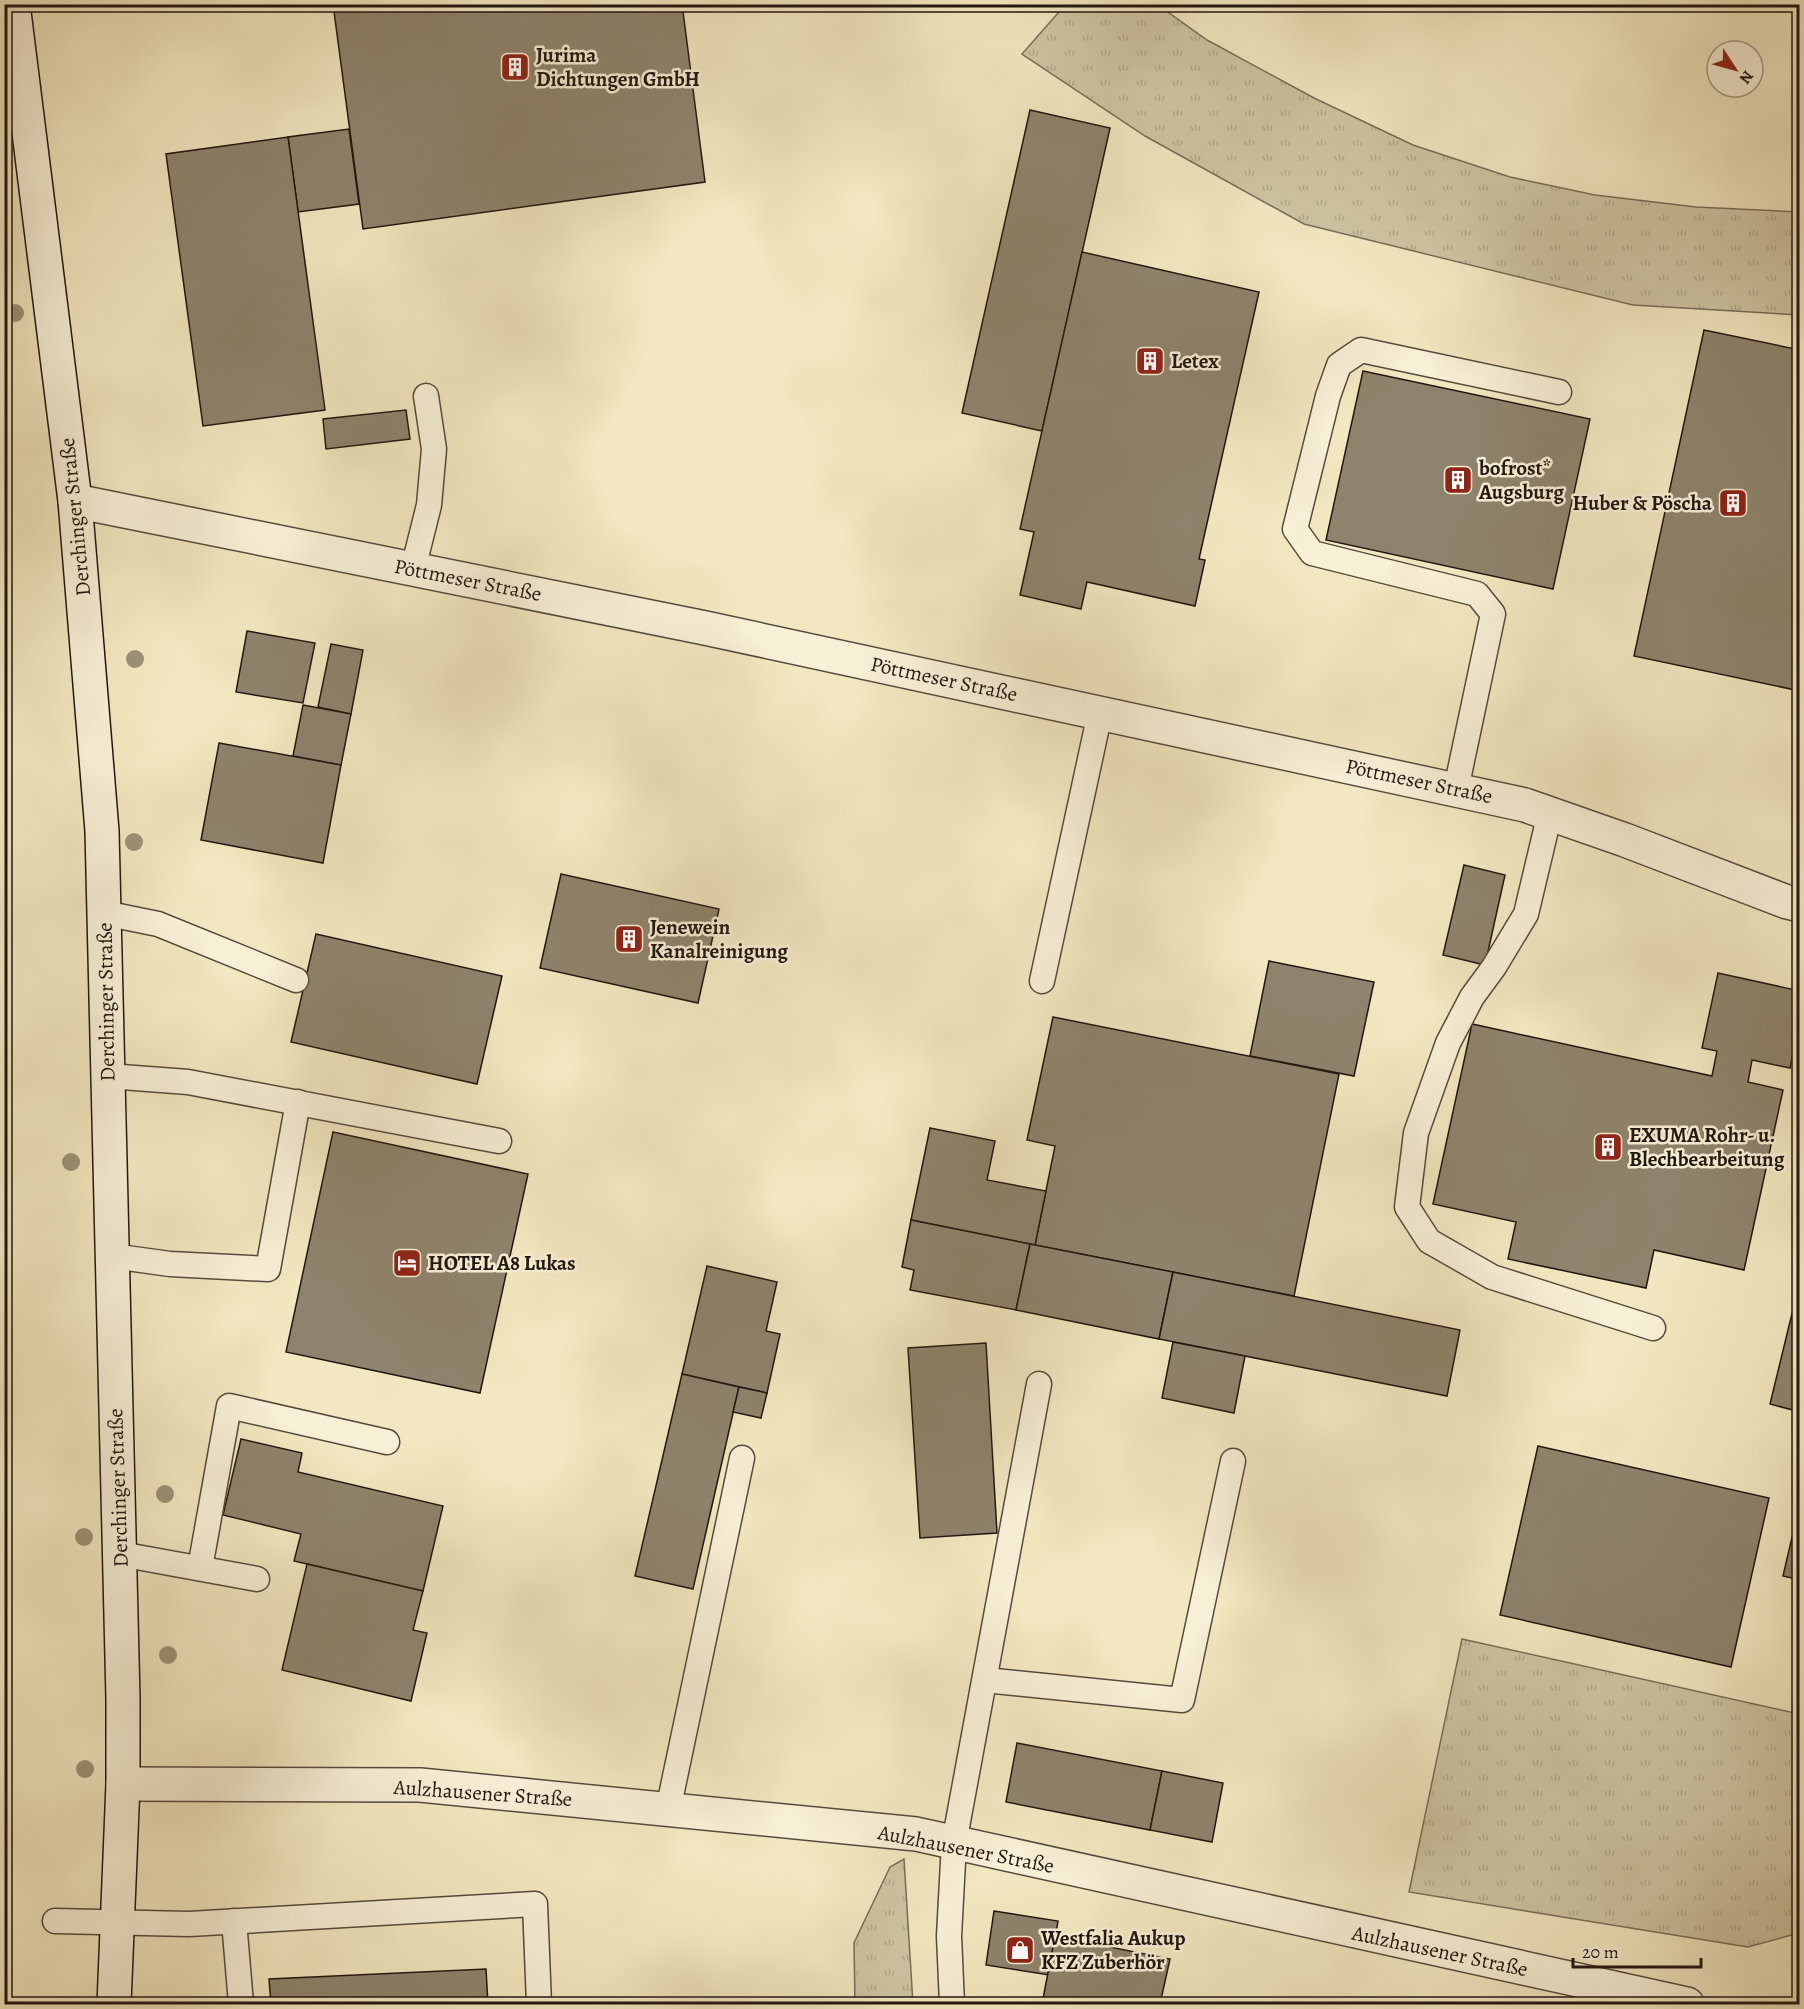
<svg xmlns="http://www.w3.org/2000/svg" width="1804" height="2009" font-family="Alegreya,serif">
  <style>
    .grass { fill: url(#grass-tufts); stroke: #786e5a; stroke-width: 1.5 }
    .building { fill: #8e836c; stroke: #211711; stroke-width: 1.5 }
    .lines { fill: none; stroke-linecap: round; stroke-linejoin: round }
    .service-casing { stroke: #554b3d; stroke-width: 27 }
    .minor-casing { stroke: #554b3d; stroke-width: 36 }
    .secondary-casing { stroke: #211711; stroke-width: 36 }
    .service { stroke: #f7efd6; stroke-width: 24 }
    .minor { stroke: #f7efd6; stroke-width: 33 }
    .secondary { stroke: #f7efd6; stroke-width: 33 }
    .tree { fill: #9c9177 }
    .labels { text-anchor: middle; stroke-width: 5; stroke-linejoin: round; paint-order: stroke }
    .poi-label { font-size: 21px; font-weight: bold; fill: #211711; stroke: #f7efd6; text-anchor: start }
    .street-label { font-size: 21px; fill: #211711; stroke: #f7efd6 }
  </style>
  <defs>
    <pattern id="grass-tufts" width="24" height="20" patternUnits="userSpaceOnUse" patternTransform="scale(1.5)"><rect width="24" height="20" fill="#cec4a2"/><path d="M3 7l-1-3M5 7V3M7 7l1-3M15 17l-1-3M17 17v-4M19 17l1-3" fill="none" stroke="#b1a88a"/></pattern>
  </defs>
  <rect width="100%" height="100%" fill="#f2e7c0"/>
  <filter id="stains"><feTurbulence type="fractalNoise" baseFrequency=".00333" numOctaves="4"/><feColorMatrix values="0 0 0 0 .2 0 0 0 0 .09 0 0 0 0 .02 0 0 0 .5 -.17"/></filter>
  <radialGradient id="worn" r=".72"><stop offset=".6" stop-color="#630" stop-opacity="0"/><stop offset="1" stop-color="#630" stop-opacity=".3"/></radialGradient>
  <g class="grass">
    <path d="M1065,5h93l49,35 107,58 99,47 97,32 85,18 101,12 103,5v103l-166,-10 -329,-81 -159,-88 -123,-82z"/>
    <path d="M1462,1639l337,75v219l-51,14 -339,-55z"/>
    <path d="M904,1859l9,145h-58l-1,-61 36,-76z"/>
  </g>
  <g class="building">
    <path d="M333,4h349l23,178 -342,47z"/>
    <path d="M1030,110l80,18 -68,303 -80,-18z"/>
    <path d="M349,129l10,75 -61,8 -10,-75z"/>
    <path d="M288,137l37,273 -122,16 -37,-272z"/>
    <path d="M1082,252l177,40 -60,267 6,1 -10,46 -108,-24 -6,27 -61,-14 14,-63 -14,-3z"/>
    <path d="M1704,330l96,20v341l-166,-35z"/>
    <path d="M1363,371l227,48 -37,170 -227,-49z"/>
    <path d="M406,410l4,29 -84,10 -3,-30z"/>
    <path d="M247,631l68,12 -12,60 -67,-11z"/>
    <path d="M331,644l32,6 -12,64 -33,-7z"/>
    <path d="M303,705l48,9 -10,51 -48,-9z"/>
    <path d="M219,743l122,22 -18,98 -122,-23z"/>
    <path d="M1464,865l41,10 -20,90 -42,-10z"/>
    <path d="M561,874l158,35 -21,94 -158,-35z"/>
    <path d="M316,934l186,42 -25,108 -186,-42z"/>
    <path d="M1269,961l105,21 -20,94 -104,-20z"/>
    <path d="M1718,973l82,18v31l-10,46 -38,-8 -4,22 35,8 -39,180 -90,-20 -8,38 -138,-29 8,-37 -83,-18 39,-180 240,52 5,-25 -15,-3z"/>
    <path d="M1053,1017l286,57 -45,222 -259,-51 20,-99 -28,-6z"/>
    <path d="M930,1128l65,13 -8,39 59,11 -11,54 -124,-25z"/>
    <path d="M333,1132l195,42 -48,219 -194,-41z"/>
    <path d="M911,1220l119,24 -14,66 -106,-20 4,-20 -12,-3z"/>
    <path d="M1030,1244l143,28 -14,67 -143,-29z"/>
    <path d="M707,1266l70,16 -11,49 14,3 -13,59 -85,-19z"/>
    <path d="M1173,1272l287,58 -13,66 -288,-57z"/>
    <path d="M1796,1297l4,1v114l-30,-8z"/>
    <path d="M1173,1342l72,14 -11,57 -72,-15z"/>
    <path d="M986,1343l11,190 -77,5 -12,-190z"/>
    <path d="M682,1374l57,13 -46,202 -58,-13z"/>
    <path d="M739,1387l28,6 -6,25 -28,-6z"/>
    <path d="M241,1439l61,14 -4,19 145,34 -20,85 -129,-30 7,-27 -78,-19z"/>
    <path d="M1538,1446l231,52 -38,169 -231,-52z"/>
    <path d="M1800,1503v77l-17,-4z"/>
    <path d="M307,1564l116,27 -10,39 14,3 -16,68 -129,-31z"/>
    <path d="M1017,1743l145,28 -12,59 -144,-28z"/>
    <path d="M1162,1771l61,12 -11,59 -62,-12z"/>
    <path d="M994,1911l64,10 -9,54 -63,-10z"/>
    <path d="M4,1930h5l1,28h-6z"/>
    <path d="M1055,1936l115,23 -10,45h-118z"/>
    <path d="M486,1969l2,35h-217l-2,-25z"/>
  </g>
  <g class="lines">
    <g class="service-casing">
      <g id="service">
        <path d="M413,569l16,-64 5,-56 -8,-53"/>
        <path d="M1456,789l37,-175 -16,-20 -165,-41 -17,-24 33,-133 11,-31 22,-15 198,42"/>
        <path d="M1550,813l-24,101 -32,53 -22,30 -24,46 -32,90 -9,74 22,34 63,36 161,51"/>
        <path d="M104,913l54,11 138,56"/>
        <path d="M1042,981l58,-268"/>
        <path d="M108,1076l80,6 311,59"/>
        <path d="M112,1256l58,8 98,5 30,-167"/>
        <path d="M120,1554l137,25"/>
        <path d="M200,1568l29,-162 158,36"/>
        <path d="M985,1680l197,20 51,-239"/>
        <path d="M668,1810l74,-352"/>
        <path d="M55,1921l134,3 346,-20 4,100"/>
        <path d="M234,1921l7,83"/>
        <path d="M952,2004l-3,-68 5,-93 85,-459"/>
      </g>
    </g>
    <g class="minor-casing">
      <g id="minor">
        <path d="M75,501l630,127 820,177 100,35 162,62 13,3"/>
        <path d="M123,1784l297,1 496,49 771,170"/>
      </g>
    </g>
    <g class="secondary-casing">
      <path id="secondary" d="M13,4l62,497 27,330 21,868v85l-9,220"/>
    </g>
    <use href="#service" class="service"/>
    <use href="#minor" class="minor"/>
    <use href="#secondary" class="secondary"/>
  </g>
  <g class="tree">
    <circle cx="15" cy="313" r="9"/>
    <circle cx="135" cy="659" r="9"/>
    <circle cx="134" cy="842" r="9"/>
    <circle cx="71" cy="1162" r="9"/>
    <circle cx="165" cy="1494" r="9"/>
    <circle cx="84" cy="1537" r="9"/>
    <circle cx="168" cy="1655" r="9"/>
    <circle cx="85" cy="1769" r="9"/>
  </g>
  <defs>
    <g id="building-square" transform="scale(1.5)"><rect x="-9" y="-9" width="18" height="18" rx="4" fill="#8f2418" stroke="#f7efd6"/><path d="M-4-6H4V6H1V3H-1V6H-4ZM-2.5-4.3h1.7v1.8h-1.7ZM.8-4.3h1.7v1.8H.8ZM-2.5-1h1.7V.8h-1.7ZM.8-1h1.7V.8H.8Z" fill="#fff"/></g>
    <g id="hotel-square" transform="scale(1.5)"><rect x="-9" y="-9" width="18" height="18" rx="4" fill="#8f2418" stroke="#f7efd6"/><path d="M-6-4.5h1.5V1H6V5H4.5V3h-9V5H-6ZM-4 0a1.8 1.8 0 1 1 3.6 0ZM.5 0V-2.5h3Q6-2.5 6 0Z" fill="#fff"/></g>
    <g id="shop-square" transform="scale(1.5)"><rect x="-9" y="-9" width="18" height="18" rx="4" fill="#8f2418" stroke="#f7efd6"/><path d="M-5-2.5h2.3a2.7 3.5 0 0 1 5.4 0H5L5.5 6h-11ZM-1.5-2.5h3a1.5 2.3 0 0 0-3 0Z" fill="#fff"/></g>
  </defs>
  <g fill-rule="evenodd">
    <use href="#building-square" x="515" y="67"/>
    <use href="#building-square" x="1150" y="361"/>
    <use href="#building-square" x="1458" y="480"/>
    <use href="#building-square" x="1733" y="503"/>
    <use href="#building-square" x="629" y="939"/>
    <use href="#building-square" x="1608" y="1147"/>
    <use href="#hotel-square" x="407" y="1263"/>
    <use href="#shop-square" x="1020" y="1950"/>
  </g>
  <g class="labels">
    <g class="poi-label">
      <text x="536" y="62">Jurima<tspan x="536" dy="24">Dichtungen GmbH</tspan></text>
      <text x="1171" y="368">Letex</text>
      <text x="1479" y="475">bofrost*<tspan x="1479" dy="24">Augsburg</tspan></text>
      <text x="1712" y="510" text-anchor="end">Huber &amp; Pöscha</text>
      <text x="650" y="934">Jenewein<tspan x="650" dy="24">Kanalreinigung</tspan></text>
      <text x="1629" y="1142">EXUMA Rohr- u.<tspan x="1629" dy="24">Blechbearbeitung</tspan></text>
      <text x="428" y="1270">HOTEL A8 Lukas</text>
      <text x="1041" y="1945">Westfalia Aukup<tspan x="1041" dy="24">KFZ Zuberhör</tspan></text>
    </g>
    <g class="street-label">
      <text transform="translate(75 517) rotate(-96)" y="7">Derchinger Straße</text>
      <text transform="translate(468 580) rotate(11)" y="7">Pöttmeser Straße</text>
      <text transform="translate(944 679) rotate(12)" y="7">Pöttmeser Straße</text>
      <text transform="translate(1419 781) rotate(12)" y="7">Pöttmeser Straße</text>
      <text transform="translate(106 1002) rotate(-91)" y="7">Derchinger Straße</text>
      <text transform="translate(118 1488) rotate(-92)" y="7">Derchinger Straße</text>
      <text transform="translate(483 1793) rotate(4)" y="7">Aulzhausener Straße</text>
      <text transform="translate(966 1849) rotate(11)" y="7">Aulzhausener Straße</text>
      <text transform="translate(1440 1951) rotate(12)" y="7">Aulzhausener Straße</text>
    </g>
  </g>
  <rect width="1804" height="2009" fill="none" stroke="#f2e7c0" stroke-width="24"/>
  <rect x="6" y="6" width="1792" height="1997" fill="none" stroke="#211711" stroke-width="3"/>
  <rect x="12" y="12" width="1780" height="1985" fill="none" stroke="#211711" stroke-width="1.5"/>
  <g transform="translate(1735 69) rotate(126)"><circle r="28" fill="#f7efd6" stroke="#a19987" stroke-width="1.5"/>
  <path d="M0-4.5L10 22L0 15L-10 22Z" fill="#8f2418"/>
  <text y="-9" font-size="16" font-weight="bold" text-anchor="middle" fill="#211711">N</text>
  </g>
  <path d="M1573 1958v9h128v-9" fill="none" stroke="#211711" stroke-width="3"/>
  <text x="1582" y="1958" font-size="18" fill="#211711" stroke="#f7efd6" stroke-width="4.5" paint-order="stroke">20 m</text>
  <rect width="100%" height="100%" filter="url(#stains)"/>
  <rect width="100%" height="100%" fill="url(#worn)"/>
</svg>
